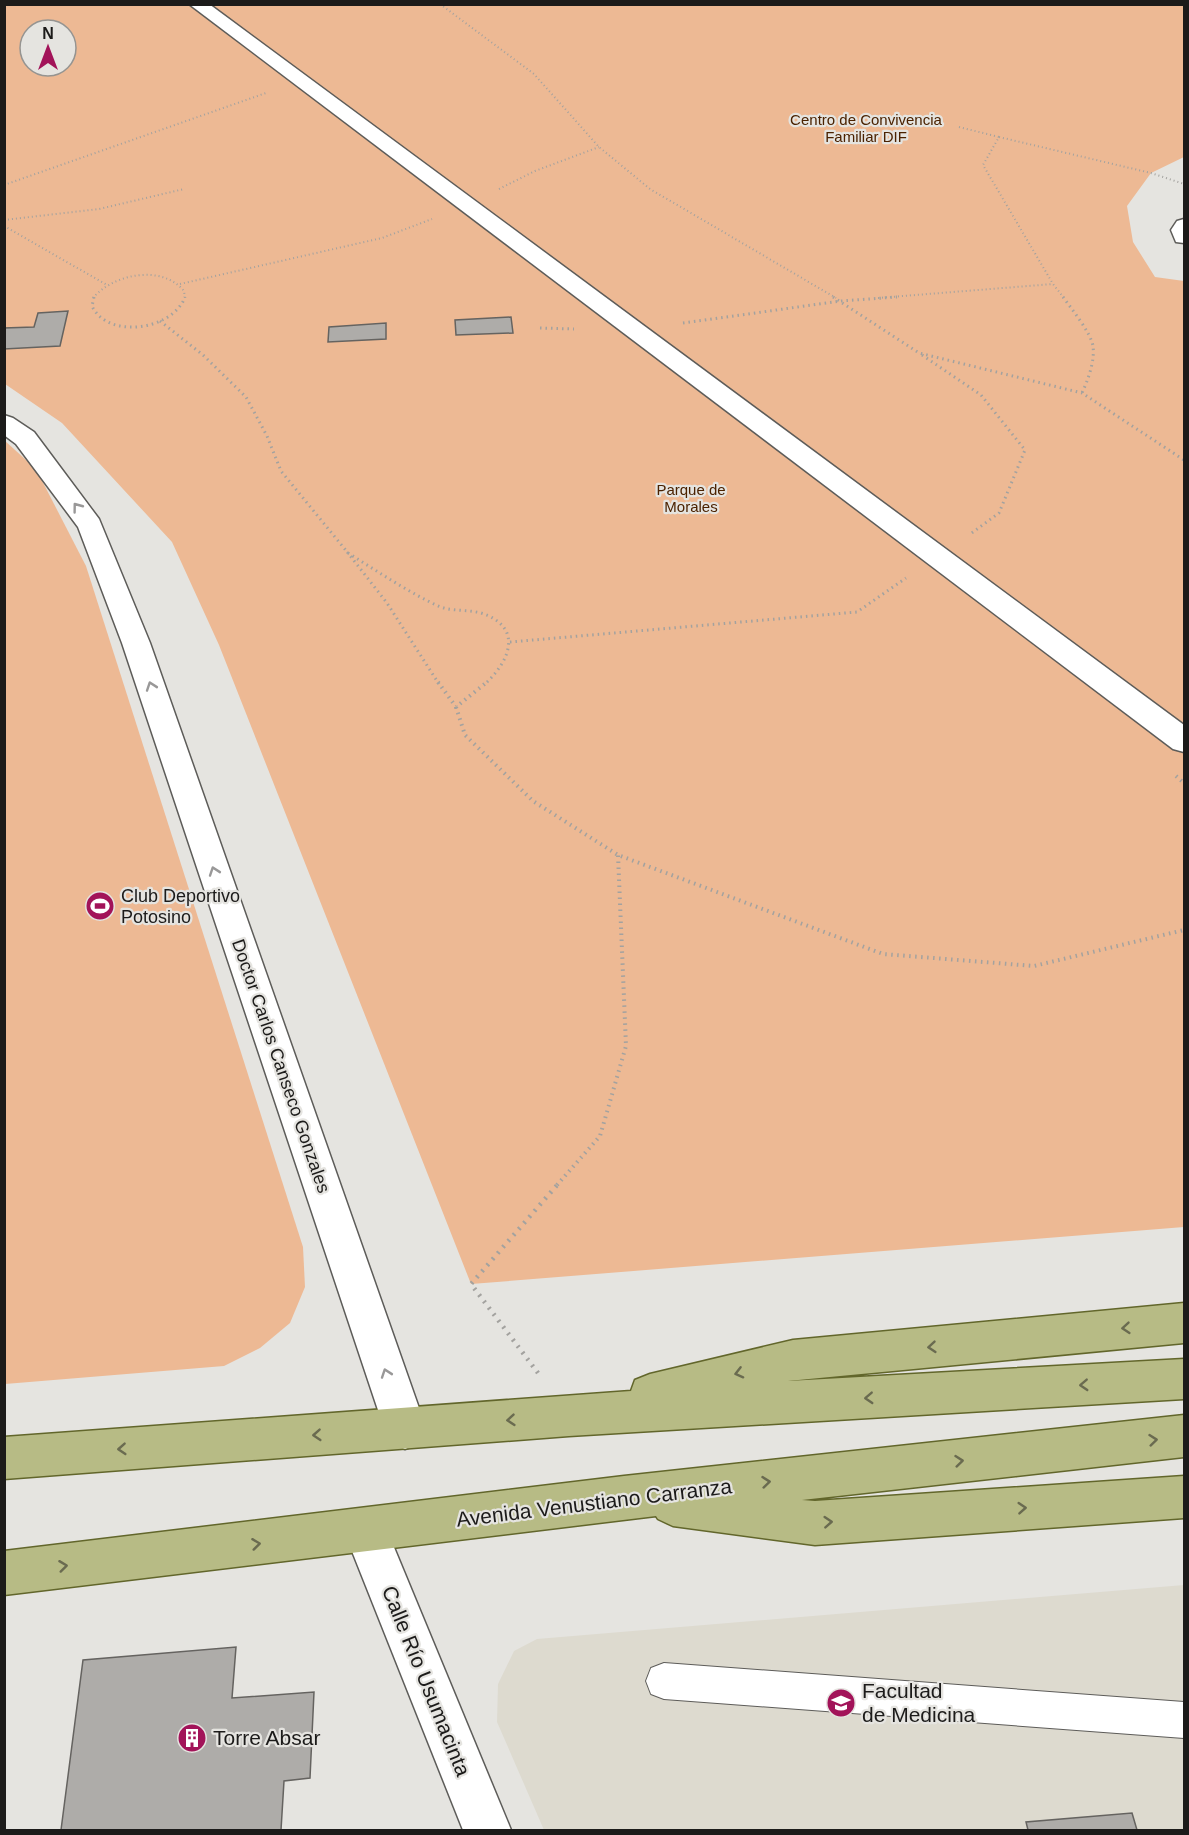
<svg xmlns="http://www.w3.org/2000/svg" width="1189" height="1835" font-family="Helvetica,sans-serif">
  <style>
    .built { fill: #dddacf }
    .green { fill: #edb994; fill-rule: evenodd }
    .building { fill: #aeaca9; stroke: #656360; stroke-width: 1.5 }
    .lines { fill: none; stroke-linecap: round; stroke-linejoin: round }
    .service-casing { stroke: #5d5c59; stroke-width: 2 }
    .pedestrian-casing { stroke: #5d5c59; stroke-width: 3 }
    .minor-casing { stroke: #5d5c59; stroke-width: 3 }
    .tertiary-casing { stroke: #5d5c59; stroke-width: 3 }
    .primary-casing { stroke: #62662b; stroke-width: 3 }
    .path-far3 { stroke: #a3a29f; stroke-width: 2; stroke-dasharray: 1 3; stroke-linecap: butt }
    .path-far2 { stroke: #a3a29f; stroke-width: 3; stroke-dasharray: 1.5 4; stroke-linecap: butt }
    .path-far1 { stroke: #a3a29f; stroke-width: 4; stroke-dasharray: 1.5 4.5; stroke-linecap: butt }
    .path { stroke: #a3a29f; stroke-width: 4.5; stroke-dasharray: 2 6; stroke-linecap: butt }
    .service { fill: #fff; fill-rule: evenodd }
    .pedestrian { fill: #fff; fill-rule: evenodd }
    .minor { fill: #fff; fill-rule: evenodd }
    .tertiary { fill: #fff; fill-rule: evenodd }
    .primary { fill: #b7bb85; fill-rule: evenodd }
    .oneway { stroke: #999898 }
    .oneway2 { stroke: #6a6b50 }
    .labels { text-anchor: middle; stroke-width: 4.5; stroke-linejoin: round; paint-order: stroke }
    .far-park-label { font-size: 15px; fill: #4b2200; stroke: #e5e4e0 }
    .poi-label { font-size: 18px; fill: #1c1b1a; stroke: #e5e4e0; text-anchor: start }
    .street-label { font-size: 18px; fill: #1c1b1a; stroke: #e5e4e0 }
    .near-street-label { font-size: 21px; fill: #1c1b1a; stroke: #e5e4e0 }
    .near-poi-label { font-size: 21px; fill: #1c1b1a; stroke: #e5e4e0; text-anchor: start }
  </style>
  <rect width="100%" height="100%" fill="#e5e4e0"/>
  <path class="built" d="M1184,1585v245h-640l-47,-108 1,-38 16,-33 23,-12z"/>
  <g class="green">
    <path d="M4,5h1180v152l-33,16 -24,33 6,36 22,35 29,4v946l-713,57 -252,-639 -47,-103 -110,-119 -57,-39zM30,30h36v36h-36z"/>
    <path d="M4,440l32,29 50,97 217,681 2,40 -15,36 -30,25 -36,18 -219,18z"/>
  </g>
  <g class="building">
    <path d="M68,311l-8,35 -56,3v-21l30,-1 4,-14z"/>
    <path d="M511,317l2,16 -57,2 -1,-15z"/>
    <path d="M386,323v16l-58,3 1,-15z"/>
    <path d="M236,1647l-4,51 82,-6 -4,86 -26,3 -3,49h-220l22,-170z"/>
    <path d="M1132,1813l5,17h-109l-2,-8z"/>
  </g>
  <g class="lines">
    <g class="service-casing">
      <path id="service" d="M664,1663l520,39v36l-520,-39 -13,-5 -5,-13 5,-13z"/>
    </g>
    <g class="pedestrian-casing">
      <path id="pedestrian" d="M189,4h20l975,721v27l-11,-3z"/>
    </g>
    <g class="minor-casing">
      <path id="minor" d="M366,1509l15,7 130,314h-48l-119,-299 7,-15z"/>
    </g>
    <g class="tertiary-casing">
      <g id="tertiary">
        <path d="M1184,219v24l-8,-1 -5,-12 6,-9z"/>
        <path d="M4,415l9,3 21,14 65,87 51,124 276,785 -6,15 -15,6 -15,-6 -6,-15 -262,-785 -44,-116 -62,-83 -12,-9z"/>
      </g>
    </g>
    <g class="primary-casing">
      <g id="primary">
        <path d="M1184,1303v40l-396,38 396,-22v40l-615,37 -565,43v-42l627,-46 4,-11 15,-6 143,-34z"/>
        <path d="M1184,1415v42l-382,43 13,1 369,-25v42l-369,27 -142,-19 -15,-7 -2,-3 -652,79v-44l620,-75z"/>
      </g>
    </g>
    <g class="path-far3">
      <path d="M440,4l94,70 65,73 51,42 186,109"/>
      <path d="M4,6l2,-2"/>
      <path d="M959,127l40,10 -16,28 70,119 11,14"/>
      <path d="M999,137l152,36 33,11"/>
      <path d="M4,185l262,-92"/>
      <path d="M499,189l36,-18 64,-24"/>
      <path d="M4,220l95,-11 85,-20"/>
      <path d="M4,226l103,59"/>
      <path d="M180,284l202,-46 50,-19"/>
      <path d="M93,298c20,-24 69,-34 91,-7l1,7"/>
      <path d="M878,298l175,-14"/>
    </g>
    <g class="path-far2">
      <path d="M94,297l-2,9c16,34 81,24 93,-9"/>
      <path d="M833,297l86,56 163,40 102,67"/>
      <path d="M1063,297c8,11 28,36 30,49 2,15 -5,34 -11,47"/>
      <path d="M160,321l43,34 43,42 21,39 14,35 67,82"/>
      <path d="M683,323l158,-22 56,-4"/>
      <path d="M540,328l34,1"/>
      <path d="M922,355l59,40 44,55 -26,63 -30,22"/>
      <path d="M510,642l347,-30 49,-34"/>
      <path d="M439,684l-52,-81 -39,-50c29,18 57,37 88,52 14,7 30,4 45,8 43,14 29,48 4,71"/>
    </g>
    <g class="path-far1">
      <path d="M438,682l18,25 31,-25"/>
      <path d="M456,707l9,28 68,66 85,54 265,99 151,12 150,-36"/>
      <path d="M1176,776l8,7"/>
      <path d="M557,1185l43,-49 26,-90 -8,-191"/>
    </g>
    <path class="path" d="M538,1373l-67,-89 87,-100"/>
    <use href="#service" class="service"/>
    <use href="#pedestrian" class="pedestrian"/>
    <use href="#minor" class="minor"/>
    <use href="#tertiary" class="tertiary"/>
    <use href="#primary" class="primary"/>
  </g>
  <defs><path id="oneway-chevron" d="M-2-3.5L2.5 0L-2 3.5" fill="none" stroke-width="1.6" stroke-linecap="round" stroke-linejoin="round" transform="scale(1.5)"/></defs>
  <g class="oneway">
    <use href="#oneway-chevron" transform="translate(77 507) rotate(-127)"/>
    <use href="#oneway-chevron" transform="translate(151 686) rotate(-109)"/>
    <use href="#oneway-chevron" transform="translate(214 871) rotate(-109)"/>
    <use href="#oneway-chevron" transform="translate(386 1373) rotate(-109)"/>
  </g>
  <g class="oneway2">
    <use href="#oneway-chevron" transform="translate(1126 1328) rotate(175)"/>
    <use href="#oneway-chevron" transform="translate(932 1347) rotate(175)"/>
    <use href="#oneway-chevron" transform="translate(739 1373) rotate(166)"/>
    <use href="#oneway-chevron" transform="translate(1084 1385) rotate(177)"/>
    <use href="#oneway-chevron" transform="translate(869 1398) rotate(177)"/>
    <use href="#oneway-chevron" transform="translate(511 1420) rotate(175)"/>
    <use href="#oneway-chevron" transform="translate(317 1435) rotate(176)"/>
    <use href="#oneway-chevron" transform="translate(1153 1440) rotate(-6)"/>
    <use href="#oneway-chevron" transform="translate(122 1449) rotate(176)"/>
    <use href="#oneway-chevron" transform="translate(959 1461) rotate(-6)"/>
    <use href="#oneway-chevron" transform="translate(766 1482) rotate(-6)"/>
    <use href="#oneway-chevron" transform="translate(1022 1508) rotate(-4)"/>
    <use href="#oneway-chevron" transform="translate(828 1522) rotate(-4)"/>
    <use href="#oneway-chevron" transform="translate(256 1544) rotate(-7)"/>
    <use href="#oneway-chevron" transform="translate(63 1566) rotate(-7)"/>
  </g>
  <defs>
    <g id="stadium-disc" transform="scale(1.5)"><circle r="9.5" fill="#a21359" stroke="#e5e4e0"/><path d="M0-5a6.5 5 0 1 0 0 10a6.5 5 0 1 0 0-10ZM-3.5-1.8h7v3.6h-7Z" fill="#fff"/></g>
    <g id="university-disc" transform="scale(1.5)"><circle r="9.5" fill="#a21359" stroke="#e5e4e0"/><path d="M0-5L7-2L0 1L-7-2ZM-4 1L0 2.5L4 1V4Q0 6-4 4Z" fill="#fff"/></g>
    <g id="building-disc" transform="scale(1.5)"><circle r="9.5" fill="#a21359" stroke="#e5e4e0"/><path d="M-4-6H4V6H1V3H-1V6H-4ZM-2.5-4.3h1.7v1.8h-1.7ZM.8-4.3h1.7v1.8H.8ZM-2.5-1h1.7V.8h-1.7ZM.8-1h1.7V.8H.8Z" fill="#fff"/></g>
  </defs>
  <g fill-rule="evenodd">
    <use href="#stadium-disc" x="100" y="906"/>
    <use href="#university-disc" x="841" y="1703"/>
    <use href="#building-disc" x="192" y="1738"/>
  </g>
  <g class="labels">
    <g class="far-park-label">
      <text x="866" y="125">Centro de Convivencia<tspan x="866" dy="17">Familiar DIF</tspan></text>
      <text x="691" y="495">Parque de<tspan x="691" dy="17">Morales</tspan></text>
    </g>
    <g class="poi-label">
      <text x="121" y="902">Club Deportivo<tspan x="121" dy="21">Potosino</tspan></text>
    </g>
    <g class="street-label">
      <text transform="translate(281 1066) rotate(71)" y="6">Doctor Carlos Canseco Gonzales</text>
    </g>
    <g class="near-street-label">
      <text transform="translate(594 1503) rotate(-7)" y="7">Avenida Venustiano Carranza</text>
      <text transform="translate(426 1681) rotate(68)" y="7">Calle Río Usumacinta</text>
    </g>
    <g class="near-poi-label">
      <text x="862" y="1698">Facultad<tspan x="862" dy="24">de Medicina</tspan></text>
      <text x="213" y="1745">Torre Absar</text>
    </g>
  </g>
  <rect width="1189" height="1835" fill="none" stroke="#1c1b1a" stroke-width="12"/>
  <g transform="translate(48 48)"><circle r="28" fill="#e5e4e0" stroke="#959491" stroke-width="1.5"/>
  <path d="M0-4.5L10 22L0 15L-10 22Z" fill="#a21359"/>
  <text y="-9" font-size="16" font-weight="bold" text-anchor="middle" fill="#1c1b1a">N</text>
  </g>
</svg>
